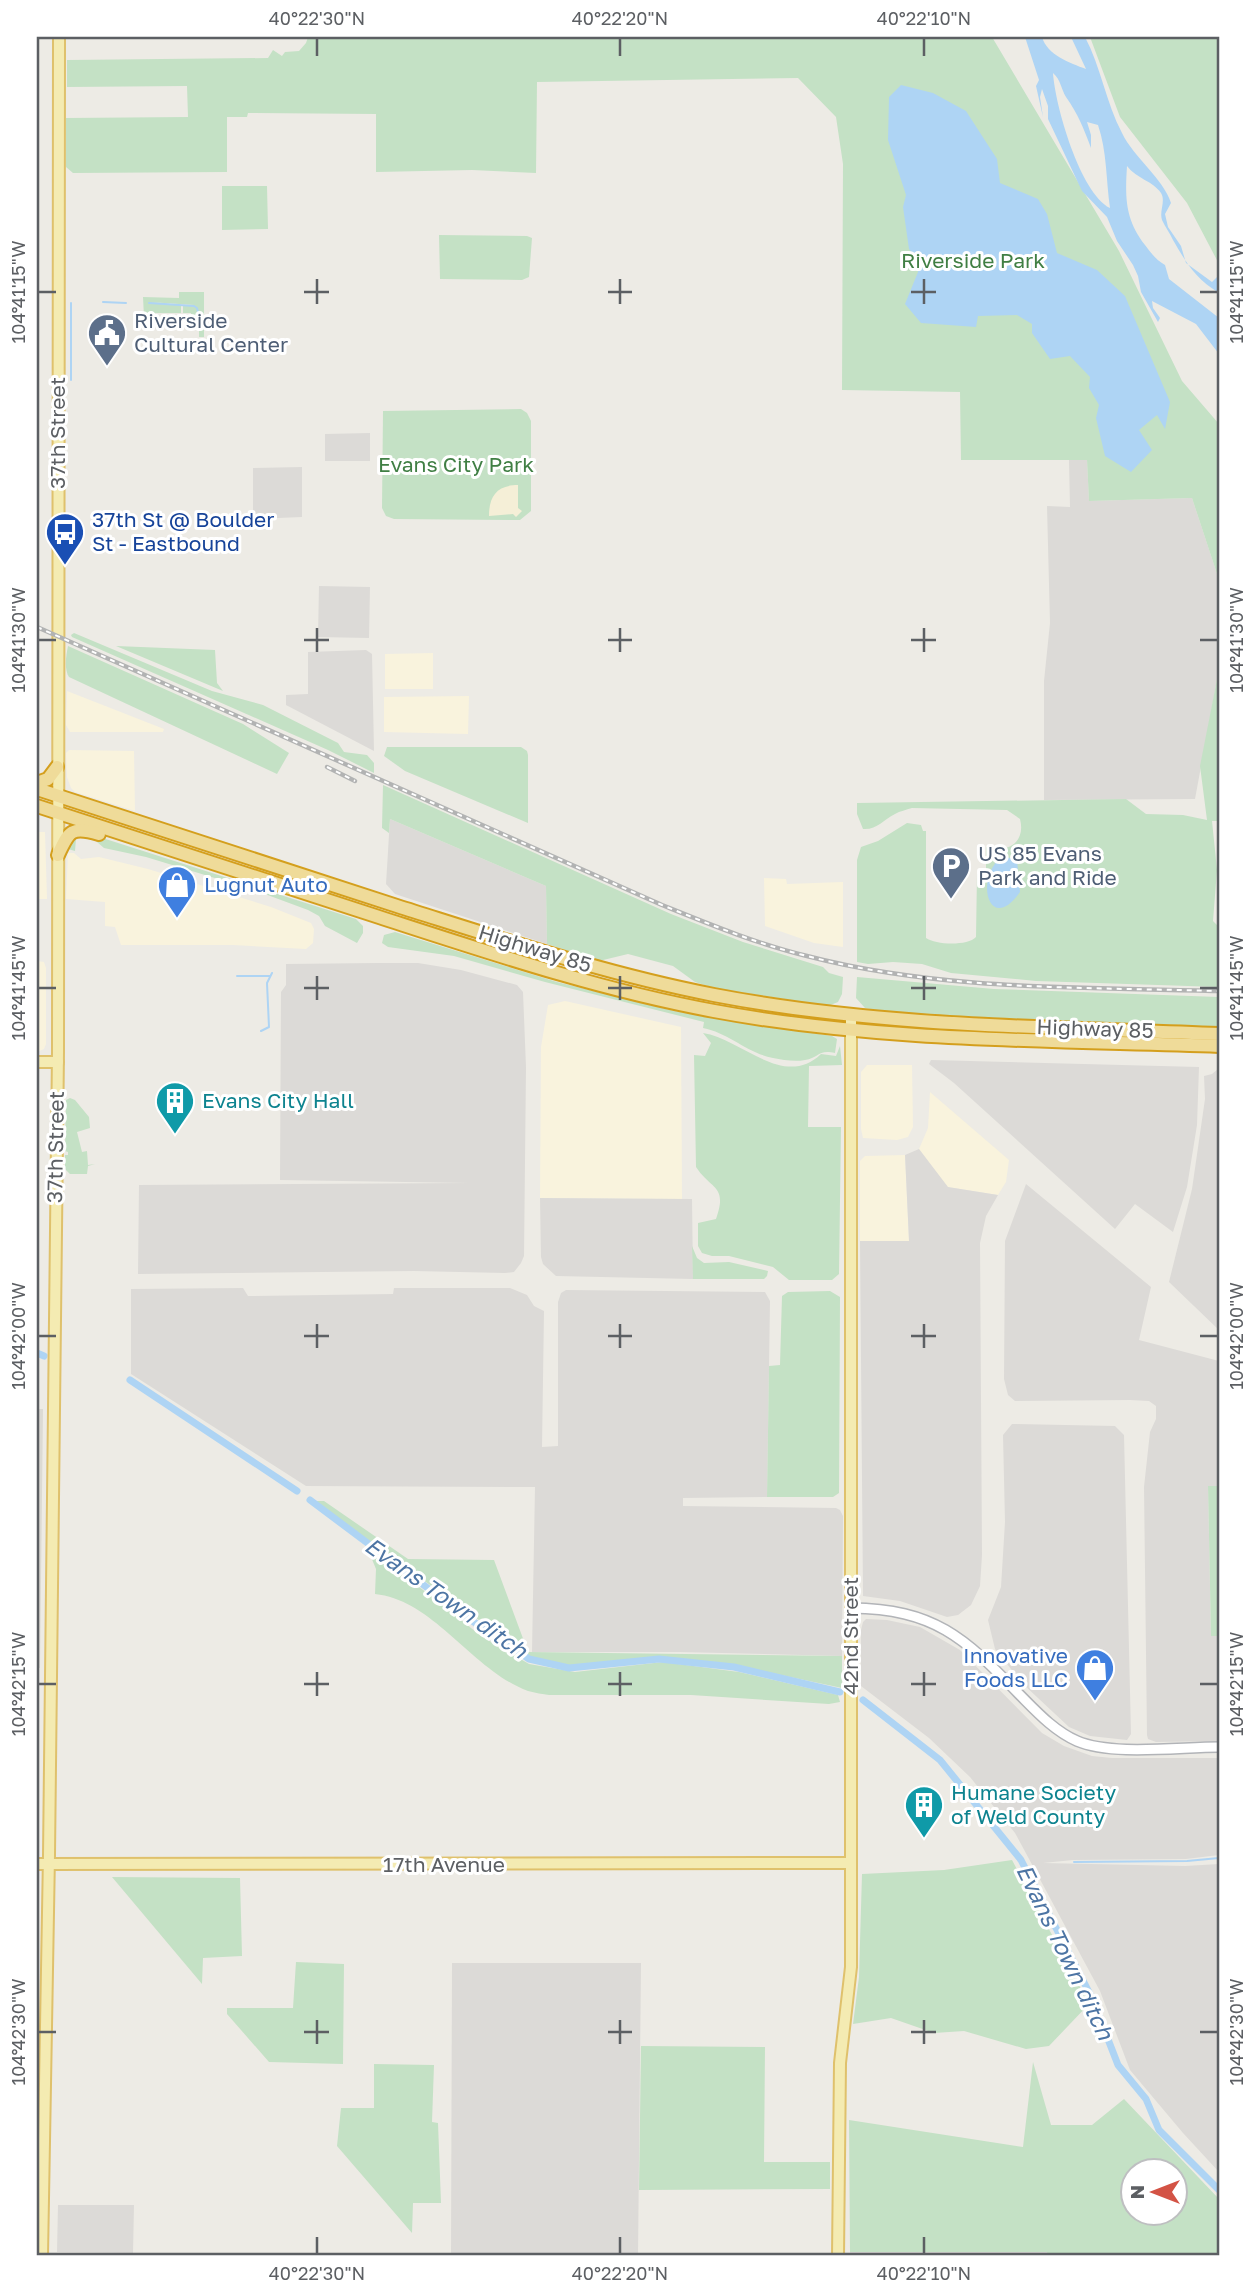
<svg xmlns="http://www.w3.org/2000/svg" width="1256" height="2293" font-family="'Golos Text',sans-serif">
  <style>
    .commercial { fill: #f9f3dd }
    .industrial { fill: #dcdad7 }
    .education { fill: #dcdad3 }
    .green { fill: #c4e1c5; fill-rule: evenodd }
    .sand { fill: #f5efd7 }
    .water { fill: #aed4f4; fill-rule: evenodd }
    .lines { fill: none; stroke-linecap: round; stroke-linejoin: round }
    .stream { stroke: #aed4f4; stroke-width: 2 }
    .canal { stroke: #aed4f4; stroke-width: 7 }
    .minor-casing { stroke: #b2b4b8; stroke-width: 12 }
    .major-casing { stroke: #dfc16c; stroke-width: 14 }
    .highway-casing { stroke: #d49f1d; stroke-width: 16 }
    .minor { stroke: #fff; stroke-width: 9 }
    .major { stroke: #f4ebb2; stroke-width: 10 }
    .highway { stroke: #efdb99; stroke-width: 12 }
    .rail-casing { stroke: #b2b3b3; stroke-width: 4.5 }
    .rail { stroke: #fff; stroke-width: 2; stroke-dasharray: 5; stroke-linecap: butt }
    .ticks { fill: none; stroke: #5c5f63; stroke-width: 2.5 }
    .labels { text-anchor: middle; stroke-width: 6; stroke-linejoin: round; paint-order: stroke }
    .park-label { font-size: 21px; fill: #407f44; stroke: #fff }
    .service-label { font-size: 21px; fill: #4e5e75; stroke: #fff; text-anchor: start }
    .street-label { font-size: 21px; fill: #5c5f63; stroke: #fff }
    .transit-label { font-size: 21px; fill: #164399; stroke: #fff; text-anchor: start }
    .shop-label { font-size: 21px; fill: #366cbe; stroke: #fff; text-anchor: start }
    .culture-label { font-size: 21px; fill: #0d838f; stroke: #fff; text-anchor: start }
    .water-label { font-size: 23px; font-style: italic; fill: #4d75a4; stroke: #fff }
    .neatline { fill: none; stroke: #5c5f63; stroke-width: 2.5 }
    .ticks-label { font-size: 18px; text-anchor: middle; fill: #5c5f63 }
  </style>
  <rect width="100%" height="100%" fill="#edebe5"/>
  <g class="commercial">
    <path d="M433,653v36h-48v-35z"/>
    <path d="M67,691l97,38 -1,3h-93l-4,-7z"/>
    <path d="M469,696l-1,38 -84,-2v-35z"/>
    <path d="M69,750l65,1 1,60 -60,-19 -4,-4 -4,-11 -1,-24z"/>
    <path d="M37,832h8l2,67h-10z"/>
    <path d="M68,853h6l7,6 18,-2 49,12 123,38 40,16 3,6 -1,14 -7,6 -73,-4h-112l-6,-18 -10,-1v-24l-39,-3z"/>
    <path d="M764,878l22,1 1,5 56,-2v65l-29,-4 -49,-17z"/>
    <path d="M37,961l7,1 2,6v76l-2,5 -7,3z"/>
    <path d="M565,1001l116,26 1,172 -142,-1 1,-151 7,-42z"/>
    <path d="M867,1065h45l1,62 -5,10 -11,3 -34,-2 -2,-9v-57z"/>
    <path d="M930,1092l79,68 -3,22 -8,13 -51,-8 -28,-38 9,-21z"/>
    <path d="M905,1155l4,86h-49v-80l5,-5z"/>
  </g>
  <g class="industrial">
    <path d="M370,433v28h-45v-27z"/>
    <path d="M1069,460h18l2,41 103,-3 27,82v89l-24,130 -151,1v-119l6,-58 -3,-117 23,1z"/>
    <path d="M302,467v50l-49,2v-51z"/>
    <path d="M319,586l51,1 -1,51 -51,-1z"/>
    <path d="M366,650l6,4 2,97 -88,-46v-10l22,-1v-42z"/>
    <path d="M390,819l156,67 1,58 -152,-50 -9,-10z"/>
    <path d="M377,963h41l43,7 56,15 6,7 3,75 -2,189 -3,7 -7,9 -9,1 -91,-2 -276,3 1,-89 330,-2 -189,-3 1,-188 5,-7v-21z"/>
    <path d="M931,1060l268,7 -2,58 -10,62 -14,45 -38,-28 -20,25 -161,-146 -25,-19z"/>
    <path d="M1218,1063h1v267l-50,-48 23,-93 13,-90 -1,-23 8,-2 6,-5z"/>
    <path d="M919,1149l29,38 50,8 -12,21 -6,27 2,312 -2,31 -9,19 -13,10 -11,2 -47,-16 -37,-5 -3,-355h49l-4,-86z"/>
    <path d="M1026,1184l125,103 -12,53 80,21v125l-11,1 3,149h8v105l-63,1 -8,-3 -1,-4 -3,-248 6,-55 6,-13v-13l-7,-5 -19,-1 -115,1 -7,-6 -4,-16 1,-138z"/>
    <path d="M540,1198l152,1 1,80 -137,-3 -13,-12 -2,-7z"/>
    <path d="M243,1288l5,8 145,-2 1,-6h116l17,7 7,11 10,5 -2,136 16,-1v-144l3,-9 5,-3 199,2 5,9 -3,196 -84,1v8l153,2 4,2 3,6 -1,140 -162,-4h-148l3,-165 -229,-1 -175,-112v-85z"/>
    <path d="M1012,1424l103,2 9,9 7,299 -4,6 -37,-4 -21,-9 -46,-43 -28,-35 -7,-29 13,-33 4,-65 -2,-87z"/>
    <path d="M866,1619l21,1 33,7 40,23 82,83 22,13 28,10 20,2h107v97l-33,4 -113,1 -30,3 142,3 34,-2v308l-36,-39 -53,-63 -30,-79 -85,-158 -45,-56 -41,-39 -68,-52v-56l2,-8z"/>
    <path d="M452,1963h189l-3,293h-187z"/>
    <path d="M58,2205h76l-1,48 -76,-1z"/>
    <rect x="850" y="2252" width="198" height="4"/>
  </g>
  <path class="education" d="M37,1409h6l-3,259h-3z"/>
  <g class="green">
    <path d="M308,37h684l127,214 63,130 37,43v156l-27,-82 -103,3 -2,-41h-126l-1,-68 -118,-2 1,-226 -7,-47 -38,-39 -261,4 -1,91 -64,-3 -96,2v-58l-128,-1 -1,4h-20v55l-154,1 -7,-6v-49l122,-1 -1,-31 -120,1v-27l201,-2 5,-8 9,6 3,-4 14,-1 7,-8z"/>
    <path d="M1090,37h129v227l-32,-61 -67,-86z"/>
    <path d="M222,186h45l1,43 -46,1z"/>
    <path d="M439,235l88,1 5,2 -3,39 -7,3 -82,-1z"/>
    <path d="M179,292h25v45h-5v-16h-8v-8h-8v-7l11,-1 -45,-3 32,3v8h-34v6l-3,-2 -1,-20 36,1z"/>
    <path d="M521,409l6,4 4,8v90l-11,9 -126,-1 -8,-3 -4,-8 1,-97z"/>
    <path d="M74,633l138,58 51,14 75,38 6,9 23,3 7,8v10l-46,-23 -256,-113 -1,-2z"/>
    <path d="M68,646l175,78 46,29 -12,21 -208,-97c-5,-8 -3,-21 -1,-31z"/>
    <path d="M116,646l99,4 2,33 6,8z"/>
    <path d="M1219,669v152h-7l5,49 -4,51 6,6v60l-183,-6 -85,-8 -29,-9 -29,-2 -25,2 -11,-2v-102l4,-13 17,-6 29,-18 14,2 2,6h3v107c10,7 42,8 50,-1l1,-63h9v-27c22,7 40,-5 34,-28l-13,-9 -95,-2c-6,2 -12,3 -17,6 -12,6 -18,16 -32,15l-6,-15v-11l269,-4 20,15 37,1 24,5 -7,-54z"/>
    <path d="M387,747h134l6,4 1,4v68l-123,-52 -21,-15z"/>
    <path d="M383,785l288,129 72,28 80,25 6,6 14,4 -1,17 -4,8 -10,4 -114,-18 -19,-6 -22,-16 -45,-12 -29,7 -52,-17 -1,-58 -156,-67 -1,14 -7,-5z"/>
    <path d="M93,835l263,84 7,7v7l-6,10 -32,-17 -6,-10 -11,-6 -54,-20 -108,-33 -42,-9 -14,-12 -11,1 -3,2 -1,12 -7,-2 1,-4 7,-9z"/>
    <path d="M395,932l162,50 117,29 158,25 5,3 -2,14c-17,-4 -16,5 -30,7 -10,2 -22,0 -32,-2 -26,-5 -44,-25 -70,-30l1,-6 -159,-40 -91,-26 -66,-9 -6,-4 2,-8z"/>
    <path d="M857,977l137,12 225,8v30l-238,-9 -101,-7 -15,-3 -9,-10z"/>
    <path d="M703,1033c37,5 81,57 118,21l15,2 4,-10 2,19 -33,1 -1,61h33l-2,147 -7,6h-43l-16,-13 -44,-11h-17l-10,-3 -4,-7v-23l18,-4c12,-34 -5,-29 -20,-52l-2,-112 11,1 6,-13z"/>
    <path d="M70,1098l5,2 14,17 1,11 -13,4 5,20 5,-1 1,14 7,-1 -7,2 -1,8h-17l-5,-5v-14h3v-3l-3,-1 1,-51z"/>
    <path d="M692,1246l5,12 7,5 25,-1 39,9 -1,5 -3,3h-71z"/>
    <path d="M830,1291l10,6 -1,196 -6,4h-66l2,-131 11,-1 2,-69 6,-4z"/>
    <path d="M1208,1486h11v150h-8z"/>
    <path d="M313,1501h11l84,58 86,1 34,92 314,4v32l-109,-23 -74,-7 -89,8 -41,-10z"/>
    <path d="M369,1552l57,40 55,44 48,28 46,8 88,-10 76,10 99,23 2,7 -11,2 -138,-9h-142c-6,-1 -14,-2 -21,-4 -55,-20 -94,-91 -153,-97l1,-25z"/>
    <path d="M1012,1860l77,144 -40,42 -23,3 -62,-18 -30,2 -43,-15 -38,6 6,-47 3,-103 82,-4z"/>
    <path d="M112,1877l128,1 2,78 -39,2 -1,26z"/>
    <path d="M296,1962l48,2 -1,100 -74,-2 -42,-48v-6h66z"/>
    <path d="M641,2046l124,1 -1,115h66v27l-191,1z"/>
    <path d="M1033,2062l18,63h41l32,-26 95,100v57h-171l-1,-4h-197l-1,-132 174,27zM1176,2170v42h-42v-42z"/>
    <path d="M374,2064l60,1 -2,57 6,1 3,80h-28l-1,30 -75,-87 4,-38h33z"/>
  </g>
  <path class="sand" d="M518,485v23l4,3 -6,6 -3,-3 -24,2c0,-20 8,-31 29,-31z"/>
  <g class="water">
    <path d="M1025,37h17c5,18 28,26 44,32l-15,-32h14c16,30 21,66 37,96 12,25 41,45 49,70l-6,11 3,13 13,19 5,17 26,19 7,-7v18c-24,-15 -32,-29 -46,-53 -3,-7 -8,-13 -11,-20 -3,-9 4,-19 -1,-27 -8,-12 -24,-14 -34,-27 -2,32 -2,53 18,79 6,8 11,15 20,20l4,14 50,39v36l-23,-30 -44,-23 1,7 7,10 -2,4 -17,-30 -3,-16 -5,-11 -16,-24 -10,-24 -25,-26 -34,-72v-13l-6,-17 -2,8 3,20 -7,-31 3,-6zM1053,73c8,7 8,16 13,24 12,17 18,32 25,51v-13l-4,-13 11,3c9,26 8,55 12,83 -30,-15 -55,-103 -57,-135z"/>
    <path d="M901,85l32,8 33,18 31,48 3,24 38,16 9,15 10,39 40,17 28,26 45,106 -5,27 -8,-14 -18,15 13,20 -21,22 -26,-16 -9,-38 3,-13 -10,-17 1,-11 -20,-21 -20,3 -18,-26v-9l-15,-9 -39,1 -2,11 -55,-4 -16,-19 13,-32 -1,-13 -8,-10 -6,-42 3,-12 -18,-55 1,-43z"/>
    <path d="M1002,856l15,4 3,32c-30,43 -47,-12 -18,-36z"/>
  </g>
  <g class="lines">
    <g class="stream">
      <path d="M103,302l23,1"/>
      <path d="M149,303l45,3 3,2 2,8"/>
      <path d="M71,380v-77"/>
      <path d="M237,976h33"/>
      <path d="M261,1031l8,-4 -2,-44 5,-10"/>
      <path d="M1074,1862l113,-1 32,-3"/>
    </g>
    <g class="canal">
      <path d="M37,1353l7,3"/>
      <path d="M130,1380l167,111"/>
      <path d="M310,1500l155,116 64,43 40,9 90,-9 75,8 106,25"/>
      <path d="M863,1700l77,60 81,100 71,138 26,67 28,34 13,31 60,60"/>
    </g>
    <g class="minor-casing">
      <path id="minor" d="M851,1608c83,1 113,29 168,86 17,17 35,37 58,47 35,15 102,6 142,6"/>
    </g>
    <g class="major-casing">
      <g id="major">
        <path d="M37,1062h21"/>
        <path d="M37,1864l814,-1"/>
        <path d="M42,2256l7,-401 9,-803 1,-1015"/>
        <path d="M838,2256l2,-193 11,-96v-951"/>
      </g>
    </g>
    <g class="highway-casing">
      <g id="highway">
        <path d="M37,783l11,-4 9,-12"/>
        <path d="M37,789c120,39 240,78 360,117 105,33 209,68 317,89 167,32 336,32 505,39"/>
        <path d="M37,806c114,37 228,74 342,111 111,36 221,73 335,94 166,31 337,29 505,35"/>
        <path d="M58,855c11,-24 13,-29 41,-21"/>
      </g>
    </g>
    <use href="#minor" class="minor"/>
    <use href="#major" class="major"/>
    <use href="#highway" class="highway"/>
    <g class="rail-casing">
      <g id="rail">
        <path d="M37,627l625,278c47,19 95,39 145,51 134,35 275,31 412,35"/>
        <path d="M327,767l28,14"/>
      </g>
    </g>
    <use href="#rail" class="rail"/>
  </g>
  <path class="ticks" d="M317,38v18M620,38v18M924,38v18M317,279v25M620,279v25M924,279v25M38,292h18M304,292h25M608,292h24M911,292h25M1200,292h18M317,628v24M620,628v24M924,628v24M38,640h18M304,640h25M608,640h24M911,640h25M1200,640h18M317,976v24M620,976v24M924,976v24M38,988h18M304,988h25M608,988h24M911,988h25M1200,988h18M317,1324v24M620,1324v24M924,1324v24M38,1336h18M304,1336h25M608,1336h24M911,1336h25M1200,1336h18M317,1672v24M620,1672v24M924,1672v24M38,1684h18M304,1684h25M608,1684h24M911,1684h25M1200,1684h18M317,2020v24M620,2020v24M924,2020v24M38,2032h18M304,2032h25M608,2032h24M911,2032h25M1200,2032h18M317,2237v17M620,2237v17M924,2237v17"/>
  <defs>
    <g id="civic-pin" transform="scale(2.0125)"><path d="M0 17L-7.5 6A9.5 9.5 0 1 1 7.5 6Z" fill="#5c6f8a" stroke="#fff"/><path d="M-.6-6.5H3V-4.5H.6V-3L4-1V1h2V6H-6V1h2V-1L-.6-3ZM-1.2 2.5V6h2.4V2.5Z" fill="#fff"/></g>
    <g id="bus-pin" transform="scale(2.0125)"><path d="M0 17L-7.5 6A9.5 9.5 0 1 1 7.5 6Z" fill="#1a4fb4" stroke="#fff"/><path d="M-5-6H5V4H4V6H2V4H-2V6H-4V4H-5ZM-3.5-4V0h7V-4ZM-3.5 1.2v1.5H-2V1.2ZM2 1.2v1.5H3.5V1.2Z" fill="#fff"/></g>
    <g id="parking-pin" transform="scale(2.0125)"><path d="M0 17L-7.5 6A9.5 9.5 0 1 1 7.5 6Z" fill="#5c6f8a" stroke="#fff"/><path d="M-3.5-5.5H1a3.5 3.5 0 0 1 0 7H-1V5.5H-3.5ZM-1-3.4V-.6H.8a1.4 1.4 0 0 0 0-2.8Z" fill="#fff"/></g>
    <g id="shop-pin" transform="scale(2.0125)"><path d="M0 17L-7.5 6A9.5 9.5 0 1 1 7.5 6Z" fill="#3f7fe0" stroke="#fff"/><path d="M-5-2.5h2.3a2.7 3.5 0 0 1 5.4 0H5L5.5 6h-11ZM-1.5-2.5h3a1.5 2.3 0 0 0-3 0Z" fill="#fff"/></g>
    <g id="building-pin" transform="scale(2.0125)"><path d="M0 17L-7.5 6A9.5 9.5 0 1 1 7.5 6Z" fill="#0f9aa8" stroke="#fff"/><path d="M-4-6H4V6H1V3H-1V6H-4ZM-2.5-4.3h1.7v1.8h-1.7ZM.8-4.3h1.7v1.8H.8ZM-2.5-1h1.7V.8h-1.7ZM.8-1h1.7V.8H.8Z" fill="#fff"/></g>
  </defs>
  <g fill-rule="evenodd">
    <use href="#civic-pin" x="107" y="333"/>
    <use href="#bus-pin" x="65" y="532"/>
    <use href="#parking-pin" x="951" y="866"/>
    <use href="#shop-pin" x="177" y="885"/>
    <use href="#building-pin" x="175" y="1101"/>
    <use href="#shop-pin" x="1095" y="1668"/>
    <use href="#building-pin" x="924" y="1805"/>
  </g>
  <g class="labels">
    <g class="park-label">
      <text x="973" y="268">Riverside Park</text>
      <text x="456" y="472">Evans City Park</text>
    </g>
    <g class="service-label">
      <text x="134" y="328">Riverside<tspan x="134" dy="24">Cultural Center</tspan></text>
      <text x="978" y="861">US 85 Evans<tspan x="978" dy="24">Park and Ride</tspan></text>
    </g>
    <g class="street-label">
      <text transform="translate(58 433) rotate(-90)" y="7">37th Street</text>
      <text transform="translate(535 949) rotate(17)" y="7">Highway 85</text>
      <text transform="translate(1095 1029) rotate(2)" y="7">Highway 85</text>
      <text transform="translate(56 1147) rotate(-89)" y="7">37th Street</text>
      <text transform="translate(851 1636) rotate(-90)" y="7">42nd Street</text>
      <text x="444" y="1872">17th Avenue</text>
    </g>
    <g class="transit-label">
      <text x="92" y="527">37th St @ Boulder<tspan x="92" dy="24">St - Eastbound</tspan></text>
    </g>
    <g class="shop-label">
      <text x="204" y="892">Lugnut Auto</text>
      <text x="1068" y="1663" text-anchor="end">Innovative<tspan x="1068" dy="24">Foods LLC</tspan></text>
    </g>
    <g class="culture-label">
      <text x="202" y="1108">Evans City Hall</text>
      <text x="951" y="1800">Humane Society<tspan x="951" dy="24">of Weld County</tspan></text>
    </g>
    <g class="water-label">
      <text transform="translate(446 1598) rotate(35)" y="8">Evans Town ditch</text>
      <text transform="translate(1065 1952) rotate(64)" y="8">Evans Town ditch</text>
    </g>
  </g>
  <rect width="1256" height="2293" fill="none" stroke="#ffffff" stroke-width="77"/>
  <g transform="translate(1154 2192) rotate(270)"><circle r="33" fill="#ffffff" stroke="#bebfc1" stroke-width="2"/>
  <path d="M0-5L12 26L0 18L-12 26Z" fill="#d35345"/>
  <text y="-10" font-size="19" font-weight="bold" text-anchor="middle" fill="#5c5f63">N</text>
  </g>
  <rect x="38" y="38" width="1180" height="2216" class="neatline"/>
  <g class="ticks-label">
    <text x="317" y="25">40°22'30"N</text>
    <text x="620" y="25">40°22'20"N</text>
    <text x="924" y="25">40°22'10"N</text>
    <text transform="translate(1237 292) rotate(-90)" y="6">104°41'15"W</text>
    <text transform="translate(19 292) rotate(-90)" y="6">104°41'15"W</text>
    <text transform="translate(1237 640) rotate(-90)" y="6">104°41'30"W</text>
    <text transform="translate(19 640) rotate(-90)" y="6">104°41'30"W</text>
    <text transform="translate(1237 988) rotate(-90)" y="6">104°41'45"W</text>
    <text transform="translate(19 988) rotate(-90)" y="6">104°41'45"W</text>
    <text transform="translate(1237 1336) rotate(-90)" y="6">104°42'00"W</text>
    <text transform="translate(19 1336) rotate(-90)" y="6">104°42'00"W</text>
    <text transform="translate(1237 1684) rotate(-90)" y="6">104°42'15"W</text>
    <text transform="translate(19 1684) rotate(-90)" y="6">104°42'15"W</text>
    <text transform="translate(19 2032) rotate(-90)" y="6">104°42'30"W</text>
    <text transform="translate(1237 2032) rotate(-90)" y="6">104°42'30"W</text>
    <text x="317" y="2280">40°22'30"N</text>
    <text x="620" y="2280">40°22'20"N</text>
    <text x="924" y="2280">40°22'10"N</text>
  </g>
</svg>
